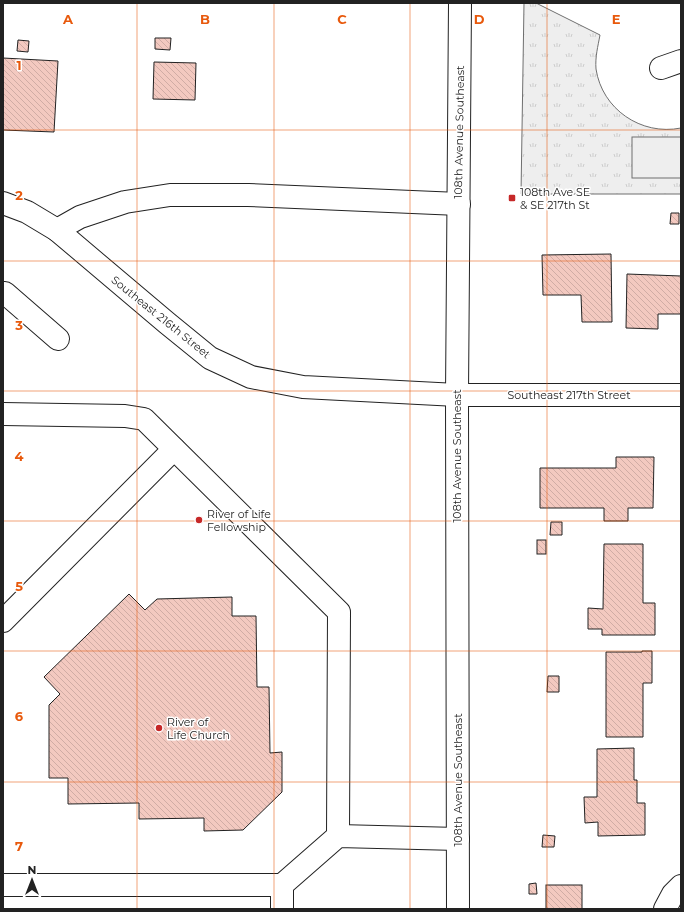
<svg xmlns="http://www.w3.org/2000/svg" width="684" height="912" font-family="Montserrat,sans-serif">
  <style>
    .grass { fill: url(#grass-tufts); stroke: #6f6f6f }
    .garden { fill: #eee; stroke: #6f6f6f }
    .building { fill: url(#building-back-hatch); stroke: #222 }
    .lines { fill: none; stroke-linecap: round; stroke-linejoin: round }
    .minor-casing { stroke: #222; stroke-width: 24 }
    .major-casing { stroke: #222; stroke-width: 24 }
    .minor { stroke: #fff; stroke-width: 22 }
    .major { stroke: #fff; stroke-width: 22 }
    .grid { fill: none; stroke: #e8590c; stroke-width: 1; stroke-opacity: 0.55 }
    .poi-dot { fill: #c62828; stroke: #fff; stroke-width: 1.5 }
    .labels { text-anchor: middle; stroke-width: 3; stroke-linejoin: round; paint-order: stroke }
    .street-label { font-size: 11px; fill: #222; stroke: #fff }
    .poi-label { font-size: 11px; fill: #222; stroke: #fff; text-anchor: start }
    .grid-label { font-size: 13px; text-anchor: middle; font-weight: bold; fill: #e8590c; stroke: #fff; stroke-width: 3; stroke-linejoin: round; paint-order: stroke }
  </style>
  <defs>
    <pattern id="grass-tufts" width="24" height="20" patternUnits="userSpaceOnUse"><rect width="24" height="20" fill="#eee"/><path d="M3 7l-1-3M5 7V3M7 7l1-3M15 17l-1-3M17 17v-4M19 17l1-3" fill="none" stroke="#ccc"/></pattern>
    <pattern id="building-back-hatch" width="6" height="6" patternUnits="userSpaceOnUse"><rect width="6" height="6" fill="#f3c9c0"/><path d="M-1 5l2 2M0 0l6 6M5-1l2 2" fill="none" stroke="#d0aca5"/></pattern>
  </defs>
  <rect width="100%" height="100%" fill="#fff"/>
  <path class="grass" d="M524,3h12l64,32c-2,11 -5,22 -4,34 6,40 45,67 85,59v66h-160z"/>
  <rect class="garden" x="632" y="137" width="49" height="41"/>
  <g class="building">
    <path d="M155,38h16l-1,12 -15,-1z"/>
    <path d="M18,40l11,1 -1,11 -11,-1z"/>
    <path d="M3,58l55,3 -4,71 -51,-2z"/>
    <path d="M154,62l42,1 -1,37 -42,-1z"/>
    <path d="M671,213h8v11h-9z"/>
    <path d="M611,254l1,68h-30l-1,-27h-38l-1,-40z"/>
    <path d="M627,274l54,2v38h-23v15l-32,-1z"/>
    <path d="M616,457h38l-1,51h-25v13h-24v-13h-64v-40h76z"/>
    <path d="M551,522h11v13h-12z"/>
    <rect x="537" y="540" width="9" height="14"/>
    <path d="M604,544h39v59h12v32h-53v-6h-14v-21l15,1z"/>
    <path d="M129,594l16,16 12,-11 75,-2v19h24l1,71h12l1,66 12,-1v40l-39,38 -39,1v-13l-65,1v-16l-71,1v-26h-19v-73l11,-11 -16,-17z"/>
    <path d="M642,651h10v32h-9v54h-37v-85h36z"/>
    <path d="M548,676h11v16h-12z"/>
    <path d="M634,748v32h3v23h8v32l-47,1v-14l-13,1 -1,-26h13v-48z"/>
    <path d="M543,835l12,1 -1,11h-12z"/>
    <path d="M536,883l1,11h-8v-10z"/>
    <rect x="546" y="885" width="36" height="24"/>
  </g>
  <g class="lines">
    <g class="minor-casing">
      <g id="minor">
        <path d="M661,68l20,-7"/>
        <path d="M3,203l24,9 30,18 110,93 43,35 41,19 52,10 154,8h224"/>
        <path d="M57,230l23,-13 45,-15 45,-7h78l211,9"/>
        <path d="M3,293h2l53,46"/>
        <path d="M3,414l122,2 19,3 195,193 -1,224"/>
        <path d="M3,621l171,-172"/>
        <path d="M3,885h279l56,-49 120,3"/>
        <path d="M282,885v24"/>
        <path d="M665,909l8,-15 8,-8"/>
      </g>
    </g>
    <g class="major-casing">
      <path id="major" d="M458,909l-1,-514 3,-392"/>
    </g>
    <use href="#minor" class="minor"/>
    <use href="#major" class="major"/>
  </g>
  <path class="grid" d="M137,3v906M274,3v906M410,3v906M547,3v906M3,130h678M3,261h678M3,391h678M3,521h678M3,651h678M3,782h678"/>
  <g class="poi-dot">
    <rect x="508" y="194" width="8" height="8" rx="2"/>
    <circle cx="199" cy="520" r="4"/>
    <circle cx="159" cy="728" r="4"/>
  </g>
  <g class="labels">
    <g class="street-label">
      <text transform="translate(459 132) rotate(-89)" y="4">108th Avenue Southeast</text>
      <text transform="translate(161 317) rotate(39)" y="4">Southeast 216th Street</text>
      <text x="569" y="399">Southeast 217th Street</text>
      <text transform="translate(457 456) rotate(-90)" y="4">108th Avenue Southeast</text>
      <text transform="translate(458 780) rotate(-90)" y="4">108th Avenue Southeast</text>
    </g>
    <g class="poi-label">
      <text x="520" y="196">108th Ave SE<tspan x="520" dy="13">&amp; SE 217th St</tspan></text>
      <text x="207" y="518">River of Life<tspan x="207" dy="13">Fellowship</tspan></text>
      <text x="167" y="726">River of<tspan x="167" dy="13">Life Church</tspan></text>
    </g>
  </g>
  <g class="grid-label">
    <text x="68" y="24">A</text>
    <text x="205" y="24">B</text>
    <text x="342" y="24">C</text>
    <text x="479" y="24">D</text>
    <text x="616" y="24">E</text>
    <text x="19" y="70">1</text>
    <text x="19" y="200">2</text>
    <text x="19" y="330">3</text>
    <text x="19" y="461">4</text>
    <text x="19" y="591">5</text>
    <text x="19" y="721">6</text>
    <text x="19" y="851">7</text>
  </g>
  <rect width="684" height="912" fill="none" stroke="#222222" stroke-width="8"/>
  <g transform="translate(32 880)" stroke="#ffffff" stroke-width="3" paint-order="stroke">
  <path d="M0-3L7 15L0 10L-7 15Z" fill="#222222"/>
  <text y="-6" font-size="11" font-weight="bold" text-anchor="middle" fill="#222222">N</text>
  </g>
</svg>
